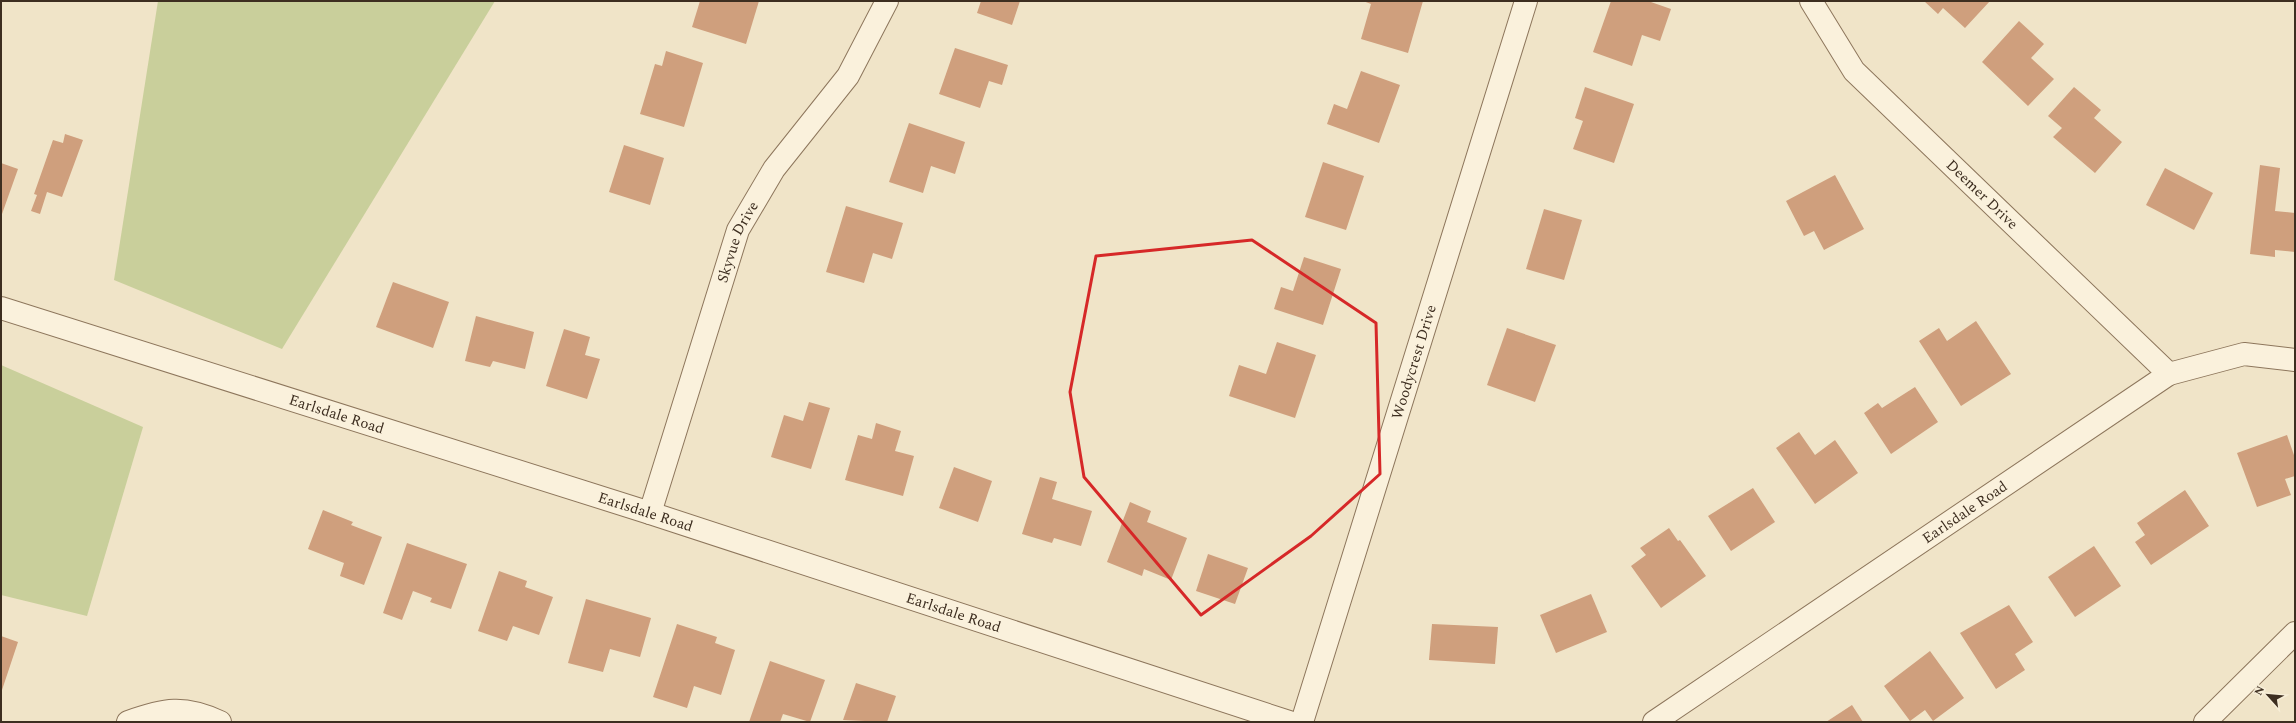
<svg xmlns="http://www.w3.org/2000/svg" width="2296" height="723" font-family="Spectral,serif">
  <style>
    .green { fill: #c9cf9b }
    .building { fill: #cf9f7d }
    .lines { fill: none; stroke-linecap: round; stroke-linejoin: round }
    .minor-casing { stroke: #8d765c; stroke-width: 24 }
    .minor { stroke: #faf1dc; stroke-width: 22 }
    .marked { fill: none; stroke: #d62828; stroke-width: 3; stroke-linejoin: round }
    .labels { text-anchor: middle; stroke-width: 3; stroke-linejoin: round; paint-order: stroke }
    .street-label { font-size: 15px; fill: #3d2e20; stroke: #f7eed8 }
  </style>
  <rect width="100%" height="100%" fill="#f0e4c8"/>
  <g class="green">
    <path d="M158,1h337l-213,348 -168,-69z"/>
    <path d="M1,365l142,62 -56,189 -86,-21z"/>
  </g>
  <g class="building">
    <path d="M700,1h59l-13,43 -54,-17z"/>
    <path d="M981,1h39l-8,24 -35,-12z"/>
    <path d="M1363,1h60l-15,52 -47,-14 10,-35z"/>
    <path d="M1611,1h37l23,8 -11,32 -18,-6 -10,31 -39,-14z"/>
    <path d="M1924,1h66l-25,27 -22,-20 -5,6z"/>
    <path d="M2019,21l25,23 -13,14 23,21 -26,27 -46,-44z"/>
    <path d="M955,48l53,17 -6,20 -13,-4 -9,27 -41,-14z"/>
    <path d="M666,51l37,12 -19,64 -44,-13 15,-50 7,2z"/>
    <path d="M1361,71l39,14 -21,58 -52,-19 7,-20 13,5z"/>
    <path d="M1585,87l49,17 -20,59 -41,-14 10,-28 -8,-3z"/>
    <path d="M2074,87l27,23 -7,8 28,24 -27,31 -42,-36 9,-9 -14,-12z"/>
    <path d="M909,123l56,19 -10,32 -24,-8 -8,27 -34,-11z"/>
    <path d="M65,134l18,6 -21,57 -15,-5 -7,22 -9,-3 6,-16 -3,-1 19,-54 10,3z"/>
    <path d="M624,145l40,13 -14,47 -41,-13z"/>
    <path d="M1323,162l41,14 -18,54 -41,-13z"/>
    <path d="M1,163l17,6 -16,45h-1z"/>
    <path d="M2260,165l20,3 -5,43 20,2v39l-20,-2v7l-25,-3z"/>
    <path d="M2165,168l48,25 -19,37 -48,-25z"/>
    <path d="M1835,175l29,54 -40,21 -10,-19 -10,5 -18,-35z"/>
    <path d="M846,206l57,17 -11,36 -19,-6 -9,30 -38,-11z"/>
    <path d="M1544,209l38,11 -18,60 -38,-11z"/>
    <path d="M1304,257l37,12 -18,56 -49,-16 7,-22 12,4z"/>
    <path d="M393,282l56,20 -16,46 -57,-21z"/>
    <path d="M476,316l58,16 -9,37 -32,-8 -3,6 -25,-6z"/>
    <path d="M1976,321l35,53 -50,32 -42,-65 20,-13 8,13z"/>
    <path d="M1507,328l49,17 -21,57 -48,-17z"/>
    <path d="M564,329l26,8 -5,18 15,4 -13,40 -41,-13z"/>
    <path d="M1277,342l39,13 -21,63 -66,-22 10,-31 27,9z"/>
    <path d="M1915,387l23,35 -47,32 -27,-41 14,-10 4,5z"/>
    <path d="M809,402l21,6 -19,61 -40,-12 13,-42 19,6z"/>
    <path d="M876,423l25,8 -6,20 19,5 -11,40 -58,-16 13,-45 14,4z"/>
    <path d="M1799,432l16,23 20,-15 23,33 -43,31 -39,-56z"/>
    <path d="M2287,435l8,23v18l-10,3 6,16 -34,12 -20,-54z"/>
    <path d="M954,467l38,14 -14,41 -39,-14z"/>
    <path d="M1040,477l17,5 -5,17 40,12 -11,35 -27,-8 -2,5 -30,-9z"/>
    <path d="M1753,488l22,34 -44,29 -23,-35z"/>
    <path d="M2185,490l24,36 -58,39 -16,-23 10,-7 -8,-12z"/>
    <path d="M1130,502l21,9 -4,11 40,16 -16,42 -27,-11 -2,7 -35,-14z"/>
    <path d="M323,510l30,12 -2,3 31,12 -18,48 -24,-9 4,-13 -36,-14z"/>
    <path d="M1669,528l9,13 2,-1 26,36 -45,32 -30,-42 15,-11 -6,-7z"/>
    <path d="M407,543l60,21 -16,45 -21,-7 2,-4 -19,-7 -11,29 -19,-7z"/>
    <path d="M2094,546l27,40 -46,31 -27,-40z"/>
    <path d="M1208,554l40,14 -13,36 -39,-13z"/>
    <path d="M499,571l28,10 -2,6 28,10 -14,38 -26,-9 -6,15 -29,-10z"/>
    <path d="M1591,594l16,38 -51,21 -16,-38z"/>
    <path d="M586,599l65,19 -11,39 -30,-8 -7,23 -35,-9z"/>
    <path d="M2009,605l24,37 -18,12 10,16 -29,19 -36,-56z"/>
    <path d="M677,624l40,13 -2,6 20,7 -14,45 -27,-9 -7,22 -34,-11z"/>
    <path d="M1432,624l66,3 -3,37 -66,-4z"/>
    <path d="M1,636l17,6 -17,51z"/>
    <path d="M1930,651l34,47 -31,23 -8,-11 -15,11 -26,-35z"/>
    <path d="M770,661l55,19 -15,42 -27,-8 -3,8h-31z"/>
    <path d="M856,683l40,13 -9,26 -44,-2z"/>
    <path d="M1852,705l11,17h-37z"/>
  </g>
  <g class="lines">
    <g class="minor-casing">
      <g id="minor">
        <path id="s1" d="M1811,1l43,70 315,303"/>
        <path id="s2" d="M1,308l649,205 639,209"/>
        <path id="s3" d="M650,513l88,-283 36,-61 74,-93 39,-75"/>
        <path d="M128,722c36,-13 56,-17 92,0"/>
        <path id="s4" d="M1302,722l224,-721"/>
        <path id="s5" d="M1654,722l515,-348 75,-20 51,6"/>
        <path d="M2205,722l90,-89"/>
      </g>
    </g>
    <use href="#minor" class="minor"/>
  </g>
  <path class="marked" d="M1252,240l124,83 4,151 -69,62 -110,79 -117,-138 -14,-85 26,-136z"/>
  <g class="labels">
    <g class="street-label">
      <text dy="5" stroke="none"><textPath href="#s1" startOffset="260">Deemer Drive</textPath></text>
      <text dy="5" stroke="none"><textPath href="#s3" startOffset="285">Skyvue Drive</textPath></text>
      <text dy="5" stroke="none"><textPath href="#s4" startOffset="377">Woodycrest Drive</textPath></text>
      <text dy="5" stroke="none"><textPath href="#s2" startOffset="352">Earlsdale Road</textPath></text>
      <text dy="5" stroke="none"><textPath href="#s2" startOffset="676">Earlsdale Road</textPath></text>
      <text dy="5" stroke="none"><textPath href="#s5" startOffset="375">Earlsdale Road</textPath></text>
      <text dy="5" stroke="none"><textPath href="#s2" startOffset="1000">Earlsdale Road</textPath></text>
    </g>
  </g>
  <rect width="2296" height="723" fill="none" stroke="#3d2e20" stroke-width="4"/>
  <g transform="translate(2268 695) rotate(297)" stroke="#f7eed8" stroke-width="3" paint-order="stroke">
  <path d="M0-3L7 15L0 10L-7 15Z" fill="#3d2e20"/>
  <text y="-6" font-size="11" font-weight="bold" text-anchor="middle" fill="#3d2e20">N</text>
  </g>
</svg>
